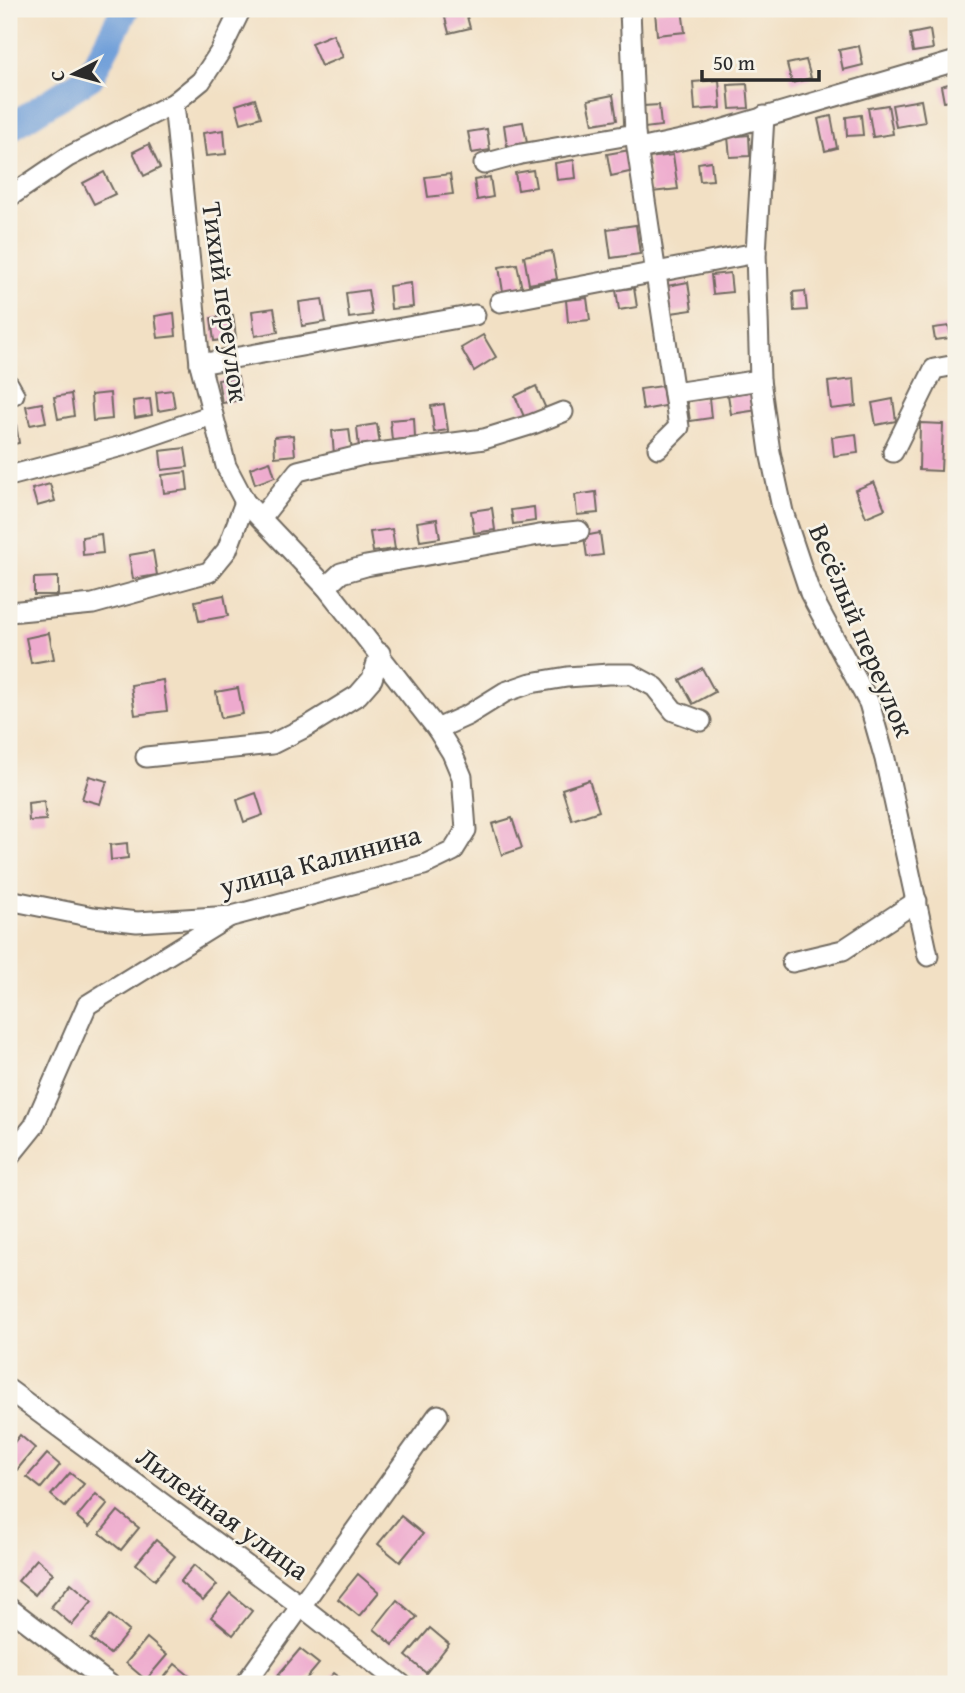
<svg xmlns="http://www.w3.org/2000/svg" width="965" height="1693" font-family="'Gentium Book Plus',serif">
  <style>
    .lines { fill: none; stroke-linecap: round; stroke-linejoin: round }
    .river { stroke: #6f9fd9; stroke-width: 28 }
    .building { fill: #eeaace }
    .minor-casing { stroke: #716a61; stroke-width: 23 }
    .minor { stroke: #fff; stroke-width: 19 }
    .labels { text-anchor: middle; stroke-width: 5; stroke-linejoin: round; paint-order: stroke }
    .street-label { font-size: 28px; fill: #2b2b2b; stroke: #f7f3e8 }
  </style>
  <rect width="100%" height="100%" fill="#f7f3e8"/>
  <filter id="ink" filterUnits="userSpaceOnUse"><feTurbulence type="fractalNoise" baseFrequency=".0143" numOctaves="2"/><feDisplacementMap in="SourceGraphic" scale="14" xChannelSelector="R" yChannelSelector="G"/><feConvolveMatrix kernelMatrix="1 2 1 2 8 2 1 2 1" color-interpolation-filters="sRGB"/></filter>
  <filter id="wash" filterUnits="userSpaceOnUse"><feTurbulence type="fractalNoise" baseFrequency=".00686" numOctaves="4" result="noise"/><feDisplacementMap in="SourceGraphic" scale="28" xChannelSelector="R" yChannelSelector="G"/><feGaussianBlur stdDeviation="1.57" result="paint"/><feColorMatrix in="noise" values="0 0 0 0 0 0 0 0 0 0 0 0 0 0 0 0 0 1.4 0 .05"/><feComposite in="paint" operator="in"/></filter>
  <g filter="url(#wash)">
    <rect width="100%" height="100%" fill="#f2e0c4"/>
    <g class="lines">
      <path class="river" d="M9,128l81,-51 35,-68"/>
    </g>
    <g id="blocks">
      <g class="building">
        <path d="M465,9l5,19 -21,5 -5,-19z"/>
        <path d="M671,9h11l3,23 -28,3 -2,-24z"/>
        <path d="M930,30l3,19 -20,3 -3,-18z"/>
        <path d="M333,34l10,23 -22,9 -10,-23z"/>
        <path d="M859,46l4,19 -20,5 -4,-20z"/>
        <path d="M806,60l5,18 -19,5 -5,-19z"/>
        <path d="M719,80l2,28 -26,2 -2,-28z"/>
        <path d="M956,82v18l-12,2 -3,-16z"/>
        <path d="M747,84l2,24 -19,1 -2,-24z"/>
        <path d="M613,95l4,25 -24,4 -5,-24z"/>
        <path d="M255,99l6,18 -20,6 -5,-18z"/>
        <path d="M921,100l4,22 -29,5 -4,-22z"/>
        <path d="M659,105l2,21 -16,2 -2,-22z"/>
        <path d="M888,105l5,29 -20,3 -5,-29z"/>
        <path d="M861,115l2,20 -16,1 -1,-19z"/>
        <path d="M831,116l6,32 -12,3 -7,-32z"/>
        <path d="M523,122l4,21 -20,3 -3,-21z"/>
        <path d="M487,129l3,21 -18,3 -4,-21z"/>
        <path d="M224,130l2,24 -20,2 -3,-23z"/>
        <path d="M749,135l1,21 -20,1 -2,-20z"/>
        <path d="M149,144l11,24 -16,8 -11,-24z"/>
        <path d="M630,150l4,21 -23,5 -4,-22z"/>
        <path d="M673,155l5,34 -26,3 -4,-34z"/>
        <path d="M574,160l2,18 -19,2 -2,-17z"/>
        <path d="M711,161l2,19 -13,1 -2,-18z"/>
        <path d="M533,170l3,17 -18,3 -3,-17z"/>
        <path d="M104,172l11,22 -21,10 -11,-21z"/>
        <path d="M450,174l3,20 -25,3 -3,-20z"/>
        <path d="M490,177l3,20 -16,3 -3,-20z"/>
        <path d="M636,225l4,29 -29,4 -4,-29z"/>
        <path d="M552,251l5,28 -28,5 -5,-28z"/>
        <path d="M517,264l5,25 -19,3 -4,-25z"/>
        <path d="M730,273l2,19 -19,2 -2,-19z"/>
        <path d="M688,282l4,28 -21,3 -4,-27z"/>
        <path d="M411,283l2,24 -22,2 -2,-23z"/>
        <path d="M634,288l3,19 -18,3 -3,-20z"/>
        <path d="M368,290l4,25 -23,3 -3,-25z"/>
        <path d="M805,291l2,19 -13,1 -1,-19z"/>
        <path d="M587,298l3,22 -22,2 -2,-22z"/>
        <path d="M322,299l4,23 -24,4 -3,-24z"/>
        <path d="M274,308l4,24 -23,4 -3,-25z"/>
        <path d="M174,313l2,23 -18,2 -3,-22z"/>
        <path d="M233,315l3,23 -22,3 -3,-23z"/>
        <path d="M949,326l2,12 -16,2 -2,-12z"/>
        <path d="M483,335l13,22 -22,14 -13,-23z"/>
        <path d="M238,377l4,23 -20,3 -4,-23z"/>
        <path d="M854,379l2,27 -25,3 -3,-27z"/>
        <path d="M536,386l10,23 -21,10 -10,-23z"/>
        <path d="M662,386l3,20 -22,4 -3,-21z"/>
        <path d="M172,390l3,18 -17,3 -2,-19z"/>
        <path d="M755,391l3,19 -27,4 -3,-19z"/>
        <path d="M110,393l2,26 -19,2 -2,-26z"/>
        <path d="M71,394l3,22 -16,3 -4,-22z"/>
        <path d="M709,398l2,20 -21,3 -3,-21z"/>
        <path d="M150,399l2,16 -17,3 -2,-17z"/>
        <path d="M893,399l3,22 -20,4 -4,-22z"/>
        <path d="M42,403l4,19 -16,3 -4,-19z"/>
        <path d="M444,404l4,26 -14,2 -3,-26z"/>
        <path d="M414,418l1,20 -23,2 -2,-20z"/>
        <path d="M920,423l23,1 -2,47 -22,-1z"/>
        <path d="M16,424l3,19 -10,2v-20z"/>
        <path d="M377,424l3,21 -21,3 -2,-21z"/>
        <path d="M349,429l3,22 -18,3 -2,-23z"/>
        <path d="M856,434l2,19 -24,3 -2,-19z"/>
        <path d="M293,435l2,20 -20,2 -1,-20z"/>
        <path d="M185,448l3,19 -26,3 -2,-19z"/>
        <path d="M270,461l5,16 -20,7 -5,-16z"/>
        <path d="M186,472l2,18 -24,3 -2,-18z"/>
        <path d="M874,482l11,27 -19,8 -11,-27z"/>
        <path d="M50,484l5,17 -18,5 -5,-17z"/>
        <path d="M596,492l2,21 -21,2 -2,-20z"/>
        <path d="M534,507l1,14 -22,3 -2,-14z"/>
        <path d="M492,508l3,22 -21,3 -3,-22z"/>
        <path d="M437,519l3,19 -20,3 -3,-19z"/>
        <path d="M392,529l3,20 -22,3 -3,-20z"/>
        <path d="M600,533l3,22 -16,2 -3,-21z"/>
        <path d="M101,534l2,19 -20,2 -1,-18z"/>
        <path d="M153,551l4,24 -24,4 -4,-24z"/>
        <path d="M58,577v18h-24v-17z"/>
        <path d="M224,595l4,21 -29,5 -4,-20z"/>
        <path d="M49,633l5,26 -23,4 -5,-25z"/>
        <path d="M702,668l13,24 -22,12 -13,-24z"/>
        <path d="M163,680l4,31 -32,4 -4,-30z"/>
        <path d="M238,688l5,26 -22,4 -5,-26z"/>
        <path d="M89,776l18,5 -7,23 -18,-5z"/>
        <path d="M589,780l10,31 -27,9 -10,-31z"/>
        <path d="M256,793l7,22 -19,7 -7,-22z"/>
        <path d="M44,801l2,19 -17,1 -1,-18z"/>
        <path d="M512,818l10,30 -20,7 -10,-31z"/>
        <path d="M127,843l1,15 -17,2 -1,-15z"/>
        <path d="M20,1435l15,13 -19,23 -7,-6v-16z"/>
        <path d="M47,1454l13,11 -19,23 -14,-11z"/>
        <path d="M70,1473l14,11 -19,23 -14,-12z"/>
        <path d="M96,1494l12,10 -19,23 -12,-10z"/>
        <path d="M118,1511l21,17 -18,22 -21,-17z"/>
        <path d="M401,1516l22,18 -23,28 -22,-18z"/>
        <path d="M156,1540l19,16 -20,24 -19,-16z"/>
        <path d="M37,1559l16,14 -18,22 -17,-14z"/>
        <path d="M194,1565l23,20 -14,16 -23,-19z"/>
        <path d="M358,1574l21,18 -20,24 -21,-17z"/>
        <path d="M71,1583l21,18 -20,24 -21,-18z"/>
        <path d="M230,1593l22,18 -19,24 -22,-18z"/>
        <path d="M397,1600l20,17 -24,28 -19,-16z"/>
        <path d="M110,1615l19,16 -19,23 -19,-15z"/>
        <path d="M430,1628l19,16 -23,29 -20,-17z"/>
        <path d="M147,1638l20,17 -21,25 -20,-17z"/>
        <path d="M300,1649l19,15 -17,20h-14l-10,-9z"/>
        <path d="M175,1664l22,18 -2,2h-36z"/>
        <path d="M334,1673l14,11h-24z"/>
      </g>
    </g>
  </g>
  <g filter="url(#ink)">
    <use href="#blocks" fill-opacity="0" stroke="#716a61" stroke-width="2"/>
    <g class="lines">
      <g class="minor-casing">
        <g id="minor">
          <path d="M630,9l5,125 44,293 -21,21"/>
          <path d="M764,116l-8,137 4,127 10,72 13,60 27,81 59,110 16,56 43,197"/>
          <path d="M639,149l61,-13 256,-75"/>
          <path d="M484,164l37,-10 114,-20"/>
          <path d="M9,197l59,-40 106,-54 27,-22 19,-29 21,-43"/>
          <path d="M500,302l256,-49"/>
          <path d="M200,364l275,-49"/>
          <path d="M9,385l5,9"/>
          <path d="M674,393l86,-13"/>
          <path d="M893,452l41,-83 22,-4"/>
          <path d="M13,475l109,-29 90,-31"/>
          <path d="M261,518l37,-47 65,-16 121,-16 49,-15 30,-12"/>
          <path d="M326,587l15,-14 25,-7 173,-31 40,-4"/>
          <path d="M9,612l84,-8 116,-32 18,-22 18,-48"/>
          <path d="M437,729l31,-14 37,-23 26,-9 36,-6 42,-3h22l24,13 19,24 27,10"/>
          <path d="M146,757l126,-13 36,-18 50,-31 14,-16 8,-26"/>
          <path d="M9,900l84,17 44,5 95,-6 192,-51 29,-14 13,-21 -4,-53 -10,-24 -15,-24 -111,-142 -81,-85 -19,-36 -26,-102 -26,-261"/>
          <path d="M792,962l51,-12 74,-49"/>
          <path d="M9,1157l25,-31 53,-121 142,-88"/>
          <path d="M9,1390l292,216 100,78"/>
          <path d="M9,1608l100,76"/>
          <path d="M245,1684l193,-269"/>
        </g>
      </g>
      <use href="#minor" class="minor"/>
    </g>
  </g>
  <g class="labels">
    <g class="street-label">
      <text transform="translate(226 302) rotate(82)" y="10">Тихий переулок</text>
      <text transform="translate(862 630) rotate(67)" y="10">Весёлый переулок</text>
      <text transform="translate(320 860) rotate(-15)" y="10">улица Калинина</text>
      <text transform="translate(223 1513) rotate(36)" y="10">Лилейная улица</text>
    </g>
  </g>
  <rect width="965" height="1693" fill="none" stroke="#f7f3e8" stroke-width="35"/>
  <g transform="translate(74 74) rotate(264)" stroke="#f7f3e8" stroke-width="5" paint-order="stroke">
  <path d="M0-5L12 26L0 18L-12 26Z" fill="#2b2b2b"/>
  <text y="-10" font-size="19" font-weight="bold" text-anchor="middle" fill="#2b2b2b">С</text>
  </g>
  <path d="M702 70v10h117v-10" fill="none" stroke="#2b2b2b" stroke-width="3.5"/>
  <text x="713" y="70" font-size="21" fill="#2b2b2b" stroke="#f7f3e8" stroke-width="5" paint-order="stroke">50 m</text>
</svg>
